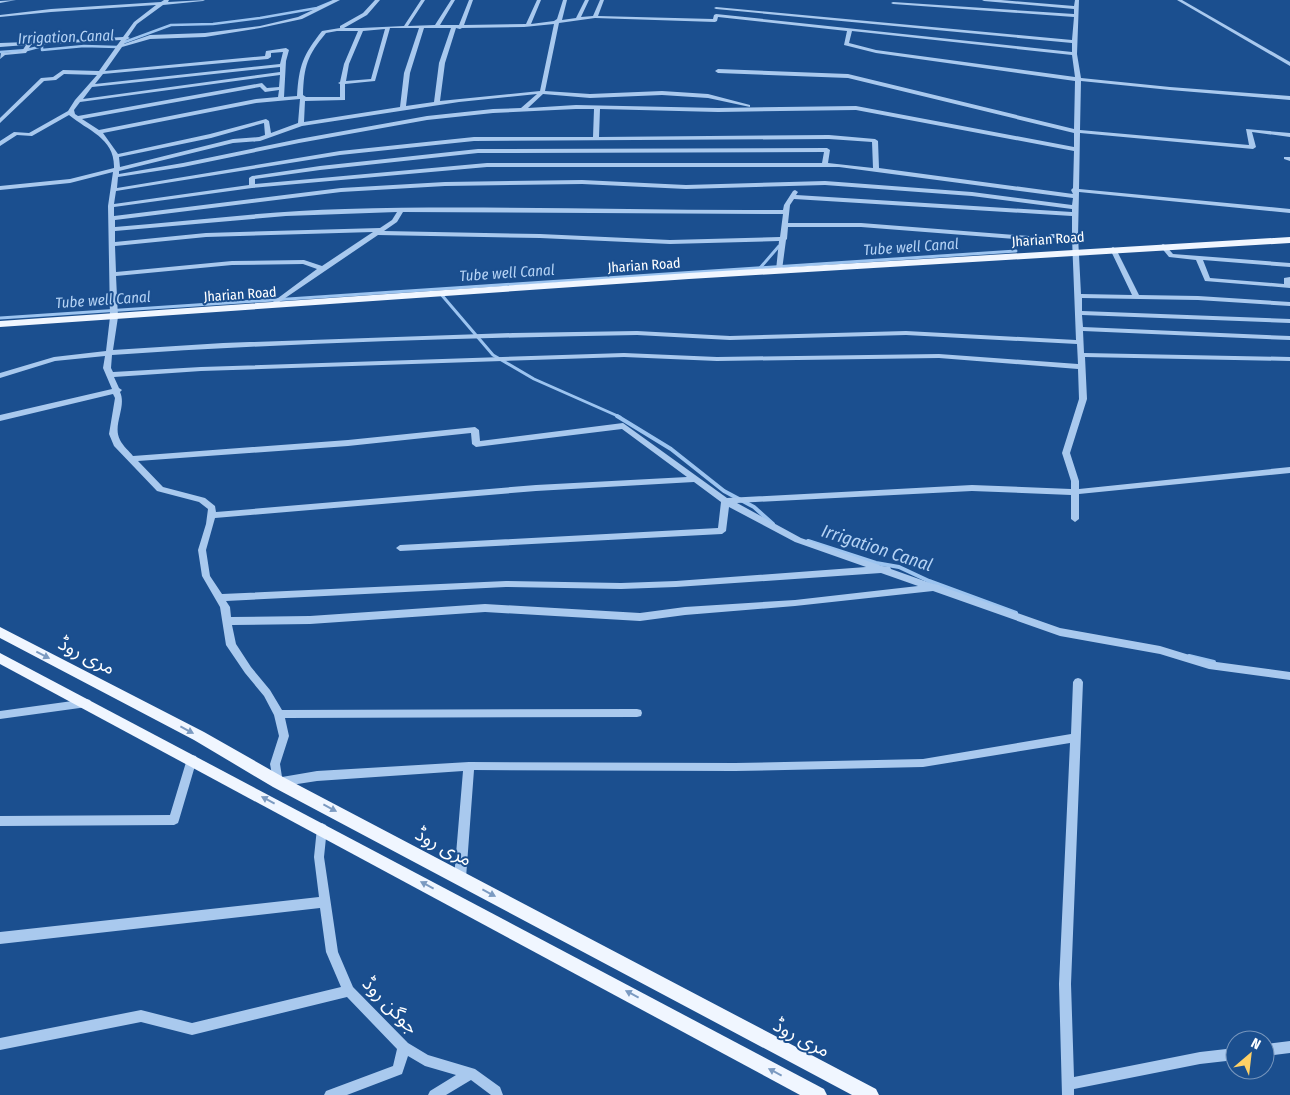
<svg xmlns="http://www.w3.org/2000/svg" width="1290" height="1095" font-family="'Fira Sans Condensed','Noto Sans Arabic',sans-serif">
  <style>
    .lines { fill: none; stroke-linecap: round; stroke-linejoin: round }
    .stream-far2 { stroke: #9cc4f0; stroke-width: 2.5 }
    .stream-far1 { stroke: #9cc4f0; stroke-width: 3 }
    .stream { stroke: #9cc4f0; stroke-width: 4 }
    .minor { fill: #a9c9ee; fill-rule: evenodd }
    .major { fill: #f0f6ff; fill-rule: evenodd }
    .oneway { fill: #7b9ac1 }
    .labels { text-anchor: middle; stroke-width: 4; stroke-linejoin: round; paint-order: stroke }
    .far-street-label { font-size: 14px; fill: #fff; stroke: #1b4f8f }
    .far-water-label { font-size: 15px; font-style: italic; fill: #b5d3f5; stroke: #1b4f8f }
    .water-label { font-size: 18px; font-style: italic; fill: #b5d3f5; stroke: #1b4f8f }
    .near-street-label { font-size: 19px; fill: #fff; stroke: #1b4f8f }
  </style>
  <rect width="100%" height="100%" fill="#1b4f8f"/>
  <g class="lines">
    <path class="stream-far2" d="M0,52l27,-2 15,-4v4l42,-4 33,1 5,-4 49,-18 42,-1 47,-6 57,-10 19,-8"/>
    <g class="stream-far1">
      <path d="M760,268l19,-22"/>
      <path d="M440,293l53,62 41,24 86,38"/>
      <path d="M0,318l1016,-67"/>
    </g>
    <g class="stream">
      <path d="M617,416l54,33 53,42 30,16 19,17"/>
      <path d="M808,541l68,22 23,4 30,14 87,32"/>
      <path d="M1189,656l25,6"/>
    </g>
    <g class="minor">
      <path d="M16,0l-16,3v-2z"/>
      <path d="M164,0h5l-1,2 37,-2 -2,1 -40,4 -26,19 -9,13 2,1 -4,2 -2,4 26,-9 55,-2 55,-7 38,-9 36,-17h6l-38,19 -42,9 -55,9 -55,2 -28,8 -17,24 160,-15 1,-5 20,-3 3,2 -3,11 -2,36 13,-1c2,-31 6,-41 25,-65l18,-3v-2l23,-13 12,-13h5l-13,15 -23,13h17l43,-2 17,-26h4l-17,26 27,-1 16,-25h4l-15,25h19l10,-25h4l-9,25 62,-1 11,-24h4l-10,24 23,-3 3,-2 6,-19h4l-5,20 14,-2 9,-18h4l-8,17 12,-1 7,-16h4l-6,16 115,3 1,-4 2,-1 356,38v-9l-356,-34 -2,-1 2,-1 356,33 2,-23 -181,-13 -2,-1 2,-1 181,12v-5l-90,-8 -2,-1h19l73,6 1,-6h4l-2,54 4,24 89,9 120,9v4l-120,-10 -89,-9 -1,49 169,15 -3,-16 44,4v4l-38,-5 4,15 -3,2 -173,-16 -1,56 211,20v4l-211,-21 -1,44 3,58 51,1 -22,-46 3,-2 3,2 23,46 59,1 92,6v4l-92,-6 -116,-2v13l208,8v4l-208,-8 1,12 207,9v4l-207,-9 1,22 206,4v4l-205,-4 2,42 -17,54 9,28v8l211,-22v6l-211,21v25l-4,3 -4,-3v-24l-99,-4 -235,12 64,35 81,28 8,1 1,2 42,15 6,1 1,1 120,42 100,18 49,15 81,11v8l-81,-11 -49,-15 -100,-18 -127,-45 -138,15 -110,9 -45,6 -155,-9 -175,12 -78,1 4,19 15,23 19,23 12,20 355,-1 4,1 1,3 -1,3 -4,1 -352,1 4,18 -9,28 2,13 35,-6 152,-9 266,1 188,-4 148,-25 2,-52 2,-3 3,-1 3,1 2,3 -12,302 3,93 126,-25 35,-4v12l-35,4 -126,25v6h-12l-3,-111 11,-241 -147,24 -188,4 -261,-1 -8,108 -2,4 -4,1 -4,-1 -2,-4 9,-107 -146,10 -39,6 -4,-2 -4,-21 9,-28 -5,-21 -10,-19 -19,-23 -19,-28 -6,-38 -18,-31 -4,-26 8,-26 2,-15 -9,-7 -42,-11 -43,-45 -5,-12 6,-36 -2,-4 -113,27v-6l112,-26 -9,-21 2,-12 -50,5 -55,17v-5l54,-16 52,-6 4,-34 -2,-111 5,-34 -43,11 -70,7v-4l70,-7 44,-11c1,-30 -26,-37 -45,-53l-37,21 -15,-1 -17,11v-5l14,-9 15,1 39,-22 7,-11 22,-25 -33,-1 -8,6 -12,1 -44,42v-5l41,-40 12,-1 10,-7 36,1 22,-31 -90,5 -5,8 -21,2 -5,4 1,-6 21,-2 4,-6 -26,2v-4l27,-1 3,-2 2,2 91,-5 11,-15 22,-17 -105,7 -51,5v-2l51,-6 110,-7zM718,17l129,14 -3,14 32,8 199,28 -1,48 -226,-55 -130,-5 -3,2 3,2 130,5 226,55v14l-218,-41 -138,2 -142,-3 -48,3 15,-14 47,4 72,-3 46,3 42,9v-2l-42,-11 -46,-3 -72,3 -45,-3 14,-68 36,-5 120,4 2,-1zM554,24l-14,67 -100,10 5,-38 11,-35 4,1 2,-1 62,-1zM390,28h29l-15,45 -4,34 -96,15 1,-21 40,-1v-16l30,-3zM424,28h27l-12,35 -5,39 -28,4 4,-33zM385,29l-14,50 -25,2 3,-17 14,-33zM337,31h21l-14,33 -4,18 -2,1 2,1v13h-34l-3,-2c1,-29 4,-39 23,-62zM852,31l220,24 3,22 -199,-27 -27,-7zM283,52l-3,12 -185,20 8,-10 165,-15 3,-2v-4zM280,67v5l-197,27 9,-12zM280,75l-1,12 -12,1 -5,-5 -184,33 -3,-2 -1,-4 6,-8zM260,87l5,5 14,-2 -1,7 -22,2 -157,31 -17,-11zM537,94l-16,14 -28,1 -66,7 -128,23 -116,24 -64,11v-3l114,-28 27,-2 42,-15 157,-24zM300,99l-2,24 -27,10 -2,-12 -3,-2 -56,15 -92,20 -15,-21 153,-30zM576,109h18l-1,28h-119l-134,14 -223,37 1,-11 65,-10 116,-24 128,-23 66,-7zM600,109l118,3 138,-2 218,41 -1,37 -2,2 2,4 -194,-26 -1,-27 -3,-2 -46,-4 -230,2zM264,123l1,12 -6,2 -26,2 -113,28 -1,-10 92,-19zM829,139l43,3 1,26 -45,-5 2,-13 -3,-2 -349,1 -158,17 -68,10 -3,2v7l-135,19 2,-13 224,-36 134,-14zM824,152l-2,11h-335l-232,21v-5l65,-9 158,-17zM487,167h352l234,31 -1,7 -100,-13 -147,-11 -139,4 -104,-5 -137,2 -104,6 -227,28v-9l138,-19zM582,184l104,5 139,-4 147,11 100,13v3l-276,-17 2,-3 -3,-2 -2,1 -9,14 -1,5c-146,1 -292,-5 -438,-1 -77,2 -154,12 -230,18v-7l226,-28 104,-6zM794,199l278,17v18h-20l-10,3 -181,-14h-73l2,-18zM397,212l-5,8 -12,8 -174,5 -91,9v-11l171,-15zM403,212l380,2 -3,23 -110,3 -130,-6 -156,-3 13,-9zM788,227h73l181,14 10,-3h20l4,102 -170,-9 -176,5 -93,-5 -124,2 -290,10 -110,7 5,-33 -2,-41 116,-11 71,-1 14,5 -47,35 -1,1 3,2 106,-72 162,3 130,6 109,-3 -3,29 3,2 3,-2 4,-30 1,-1zM373,232l-51,34 -18,-6 -72,1 -116,11 -1,-26 91,-9zM637,335l93,5 176,-5 171,9 1,20 -139,-10 -222,3 -93,-4 -423,14 -88,5 -2,-4 1,-13c175,-12 350,-17 525,-20zM624,357l93,4 222,-3 139,11 1,30 -17,54 9,28v8l-99,-4 -245,13 -104,-75 -143,18 -1,-11 -4,-3 -127,13 -215,16c-4,-5 -10,-10 -13,-16 -8,-15 7,-33 0,-48l2,-2 -3,-2 -5,-11 87,-6zM622,429l65,48 -151,8 -320,27 -1,-6 -10,-8 -42,-11 -25,-26 210,-15 123,-13 1,11 4,3zM694,482l27,20 -3,26 -318,17 -4,3 4,3 322,-17 4,-3 3,-24 66,35 71,25 -190,14 -55,2 -115,-2 -284,13 -12,-18 -4,-26 9,-32 321,-27zM881,573l37,13 -123,14 -110,7 -45,6 -155,-9 -175,12 -79,1 -1,-10 -4,-6 280,-14 115,2 55,-2z"/>
      <path d="M1177,0h5l108,62v4z"/>
      <path d="M1284,157h6v4l-6,-2z"/>
      <path d="M1163,244l2,1 8,9 117,9v4l-87,-7 7,18 74,6v-6l6,-1v11l-85,-7 -9,-21 -27,-3 -9,-11z"/>
      <path d="M87,699l3,1 2,3 -2,3 -3,1 -87,12v-8z"/>
      <path d="M192,755l4,1 1,3 -18,61 -1,3 -4,2 -174,1v-10l170,-1 17,-56 1,-3z"/>
      <path d="M322,823l4,2 1,3 -3,29 14,95 15,35 55,56 20,12 47,14 25,18 3,8h-12l-20,-15 -25,15h-18l2,-4 26,-16 -31,-9 -17,-10 -6,18 -55,21h-23l2,-4 67,-25 4,-17 -50,-52 -155,38 -51,-13 -141,28v-12l141,-28 51,13 149,-36 -15,-35 -6,-44 -320,36v-12l319,-35 -5,-40 3,-29 1,-3z"/>
      <path d="M1290,1041v12l-25,3v-12z"/>
    </g>
    <g class="major">
      <path d="M1290,237v6l-601,36 -689,48v-6l689,-48z"/>
      <path d="M0,627l204,105 79,45 593,312 3,6h-27l-579,-308 -79,-47 -194,-102z"/>
      <path d="M0,653l824,436 3,6h-27l-800,-431z"/>
    </g>
  </g>
  <defs><path id="oneway-solid" d="M-6-.8H1V-3.2L6.5 0L1 3.2V.8H-6Z" transform="scale(1.25)"/></defs>
  <g class="oneway">
    <use href="#oneway-solid" transform="translate(43 655) rotate(27)"/>
    <use href="#oneway-solid" transform="translate(187 730) rotate(28)"/>
    <use href="#oneway-solid" transform="translate(268 800) rotate(-152)"/>
    <use href="#oneway-solid" transform="translate(330 808) rotate(28)"/>
    <use href="#oneway-solid" transform="translate(427 885) rotate(-152)"/>
    <use href="#oneway-solid" transform="translate(489 893) rotate(28)"/>
    <use href="#oneway-solid" transform="translate(632 994) rotate(-152)"/>
    <use href="#oneway-solid" transform="translate(775 1072) rotate(-152)"/>
  </g>
  <g class="labels">
    <g class="far-street-label">
      <text transform="translate(1048 239) rotate(-4)" y="5">Jharian Road</text>
      <text transform="translate(644 265) rotate(-4)" y="5">Jharian Road</text>
      <text transform="translate(240 294) rotate(-4)" y="5">Jharian Road</text>
    </g>
    <g class="far-water-label">
      <text transform="translate(66 37) rotate(-2)" y="5">Irrigation Canal</text>
      <text transform="translate(911 247) rotate(-4)" y="5">Tube well Canal</text>
      <text transform="translate(507 273) rotate(-4)" y="5">Tube well Canal</text>
      <text transform="translate(103 300) rotate(-4)" y="5">Tube well Canal</text>
    </g>
    <g class="water-label">
      <text transform="translate(877 548) rotate(18)" y="6">Irrigation Canal</text>
    </g>
    <g class="near-street-label">
      <text transform="translate(87 655) rotate(27)" y="7">مری روڈ</text>
      <text transform="translate(444 846) rotate(28)" y="7">مری روڈ</text>
      <text transform="translate(391 1005) rotate(46)" y="7">جوگن روڈ</text>
      <text transform="translate(802 1037) rotate(28)" y="7">مری روڈ</text>
    </g>
  </g>
  <g transform="translate(1250 1055) rotate(28)"><circle r="24" fill="#1b4f8f" stroke="#7695bc"/>
  <path d="M0-4L9 19L0 12L-9 19Z" fill="#ffd166"/>
  <text y="-8" font-size="14" font-weight="bold" text-anchor="middle" fill="#ffffff">N</text>
  </g>
</svg>
